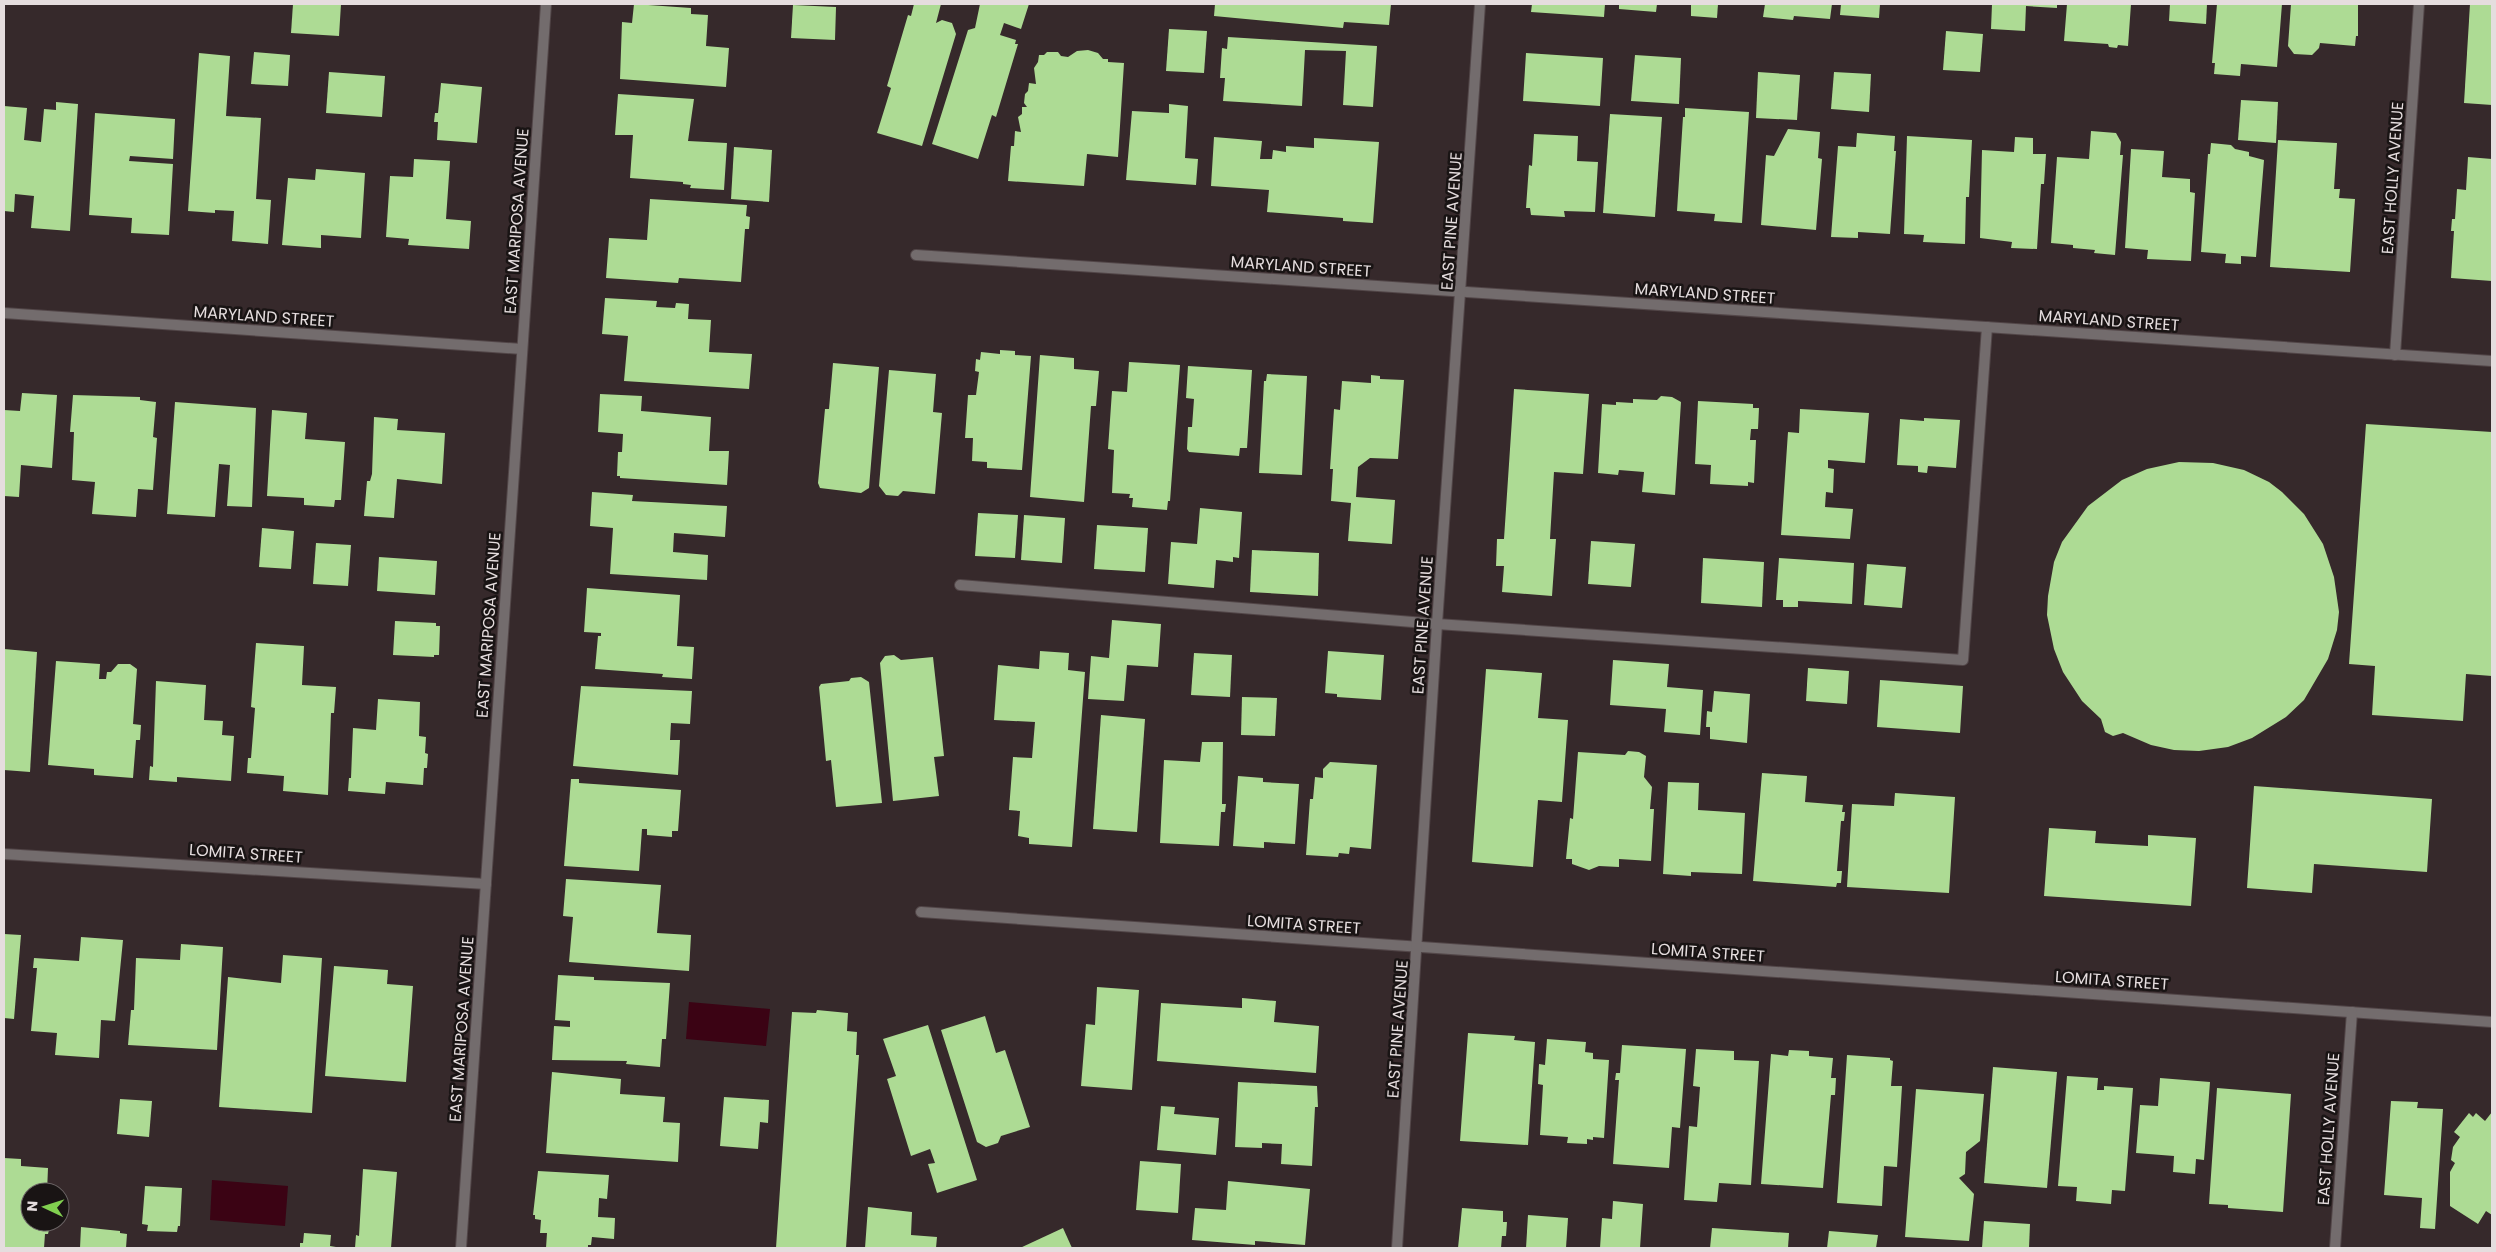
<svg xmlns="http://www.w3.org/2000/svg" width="2496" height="1252" font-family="Poppins,sans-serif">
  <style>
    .water { fill: #3b0314 }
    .building { fill: #addb94 }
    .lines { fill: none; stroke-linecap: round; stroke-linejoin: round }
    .service-casing { stroke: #524648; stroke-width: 12 }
    .minor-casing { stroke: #524648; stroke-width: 12 }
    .tertiary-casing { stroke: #524648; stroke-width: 12 }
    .service { stroke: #736c6d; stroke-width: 10 }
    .minor { stroke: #736c6d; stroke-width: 10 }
    .tertiary { stroke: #736c6d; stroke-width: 10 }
    .labels { text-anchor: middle; stroke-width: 5; stroke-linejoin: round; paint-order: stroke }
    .street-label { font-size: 16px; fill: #e5ddde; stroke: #191414 }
  </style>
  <rect width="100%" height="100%" fill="#36292b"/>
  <g class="water">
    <path d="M689,1002l81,7 -4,37 -80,-7z"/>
    <path d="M212,1180l76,6 -3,40 -75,-6z"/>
  </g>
  <g class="building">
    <path d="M293,4h48l-2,32 -48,-3z"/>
    <path d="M634,4l57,4v6l17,1 -2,31 23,2 -3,39 -106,-8 2,-57 10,1z"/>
    <path d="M914,4h27l-5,19 6,-3 10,3 4,11 -34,112 -45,-13 14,-45 -4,-2 21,-71 3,1z"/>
    <path d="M980,4h49l-8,25 -17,-6 -4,12 16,5 -1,4h3l-22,73 -4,-2 -14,44 -46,-15 36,-114 7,-2z"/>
    <path d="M1215,4h176l-2,21 -45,-3 -1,6 -129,-12z"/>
    <path d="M1532,4h73l-1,13 -73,-5z"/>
    <path d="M1619,4h38l-1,8 -37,-3z"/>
    <path d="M1691,4h27l-1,14 -26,-2z"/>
    <path d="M1765,4h67l-2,15 -36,-3 -1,4 -30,-3z"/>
    <path d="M1841,4h39l-1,14 -39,-3z"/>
    <path d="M1992,4h65v4l-31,-2 -1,25 -34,-2z"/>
    <path d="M2067,4h64l-3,42 -10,-1 -1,3 -8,-1 -1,-3 -44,-3z"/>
    <path d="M2170,4h37l-1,20 -37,-3z"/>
    <path d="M2217,4h65l-5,63 -36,-3 -1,12 -26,-2 1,-11h-3z"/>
    <path d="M2291,4h67v32h-2l-1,10 -35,-3 -1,5 -7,7 -18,-1 -6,-8z"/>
    <path d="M2470,4h22v101l-28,-2z"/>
    <path d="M793,5l43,2 -1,33 -44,-2z"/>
    <path d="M1169,29l38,2 -3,42 -38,-2z"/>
    <path d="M1946,31l37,3 -3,38 -37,-2z"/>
    <path d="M1228,37l149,9 -4,61 -30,-2 3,-54 -41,-1 -3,56 -79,-5 2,-23h-5l2,-30 5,1z"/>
    <path d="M1088,50l10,3 5,6h5v3l16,1 -6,94 -31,-3 -3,32 -76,-5 3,-35h3l1,-15 6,1 -3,-15 4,-3v-7h5l-3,-4 1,-9 3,-3 1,-8 7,1 -2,-16 4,-6 1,-7h5l3,-3h11l3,4 7,1 9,-6z"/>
    <path d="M254,52l36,3 -2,31 -37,-2z"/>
    <path d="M199,53l31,3 -4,60 35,2 -5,81 15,1 -3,44 -36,-3 2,-30 -19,-1v3l-27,-2z"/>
    <path d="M1526,53l77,5 -3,48 -77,-5z"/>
    <path d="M1635,55l46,3 -2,46 -48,-3z"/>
    <path d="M329,72l56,4 -3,41 -56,-4z"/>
    <path d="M1758,72l42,3 -3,45 -41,-2z"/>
    <path d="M1834,72l37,2 -2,38 -38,-3z"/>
    <path d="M441,83l41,4 -5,56 -40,-3 1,-18h-4l1,-9h3z"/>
    <path d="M618,94l76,5 -6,42 39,2 -3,47 -34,-2 1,-3 -8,-1v-2l-53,-4 3,-43h-18z"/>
    <path d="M2241,100l37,2 -2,41 -38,-3z"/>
    <path d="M56,102l22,2 -8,127 -39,-3 3,-32 -19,-2 -1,18 -10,-1v-105l23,2 -3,32 17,2 3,-33 12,1z"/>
    <path d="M1169,104l19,2 -3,52 13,1 -2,26 -70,-5 6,-69 37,2z"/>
    <path d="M1685,108l64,4 -7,111 -28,-2 1,-7 -38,-3 6,-94h2z"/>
    <path d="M95,113l80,6 -2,40 -43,-3 -1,5 44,3 -4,71 -38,-2 1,-15 -43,-3z"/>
    <path d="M1610,114l52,3 -7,100 -52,-4z"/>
    <path d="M1788,129l32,3 -2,26 4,1 -6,71 -55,-5 5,-70 8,1z"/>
    <path d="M2091,131l25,2 5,9 -1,13h3l-8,100 -21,-2 1,-3 -22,-2v-3l-22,-2 6,-86 32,2z"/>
    <path d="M1857,133l38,3 -1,15h2l-6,83 -32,-2v6l-27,-1 7,-91 18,1z"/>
    <path d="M1534,134l44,2 -1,25 21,1 -3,50 -31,-1 1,6 -34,-2 -1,-7h-4l3,-43 3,1z"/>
    <path d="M1907,136l65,4 -3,57h-3l-1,47 -42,-2 1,-7 -20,-1z"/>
    <path d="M1214,137l48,4 -2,18h12l1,-9 13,2v-6l28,2v-10l65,4 -6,81 -30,-2v-3l-76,-6 2,-22 -58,-4z"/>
    <path d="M2015,137l18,1v16h13l-2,30h-3l-4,65 -26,-1 1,-6 -32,-4 2,-88 32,2z"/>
    <path d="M2278,140l59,3 -3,46h6l-1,9 16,1 -5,73 -80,-5z"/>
    <path d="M2211,143l20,2 4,4 14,3v4l15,4 -8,97 -15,-1v8l-16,-1 1,-9 -25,-2 7,-98h2z"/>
    <path d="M734,147l38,3 -3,52 -38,-3z"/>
    <path d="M2131,149l33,2 -2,26 28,2v13l5,1 -4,68 -44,-2 1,-9 -23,-2z"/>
    <path d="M2468,157l24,2v122l-41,-3 3,-47h-3l1,-12h3l2,-30 9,1z"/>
    <path d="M414,159l36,2 -4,58 25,2 -2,28 -61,-4 1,-6 -23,-2 4,-61 23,1z"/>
    <path d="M316,169l49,4 -4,65 -40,-3v13l-39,-3 6,-67 27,2z"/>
    <path d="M650,199l97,6 -1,11 4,1 -1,12h-4l-4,53 -62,-4 -1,5 -72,-5 3,-40 38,2z"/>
    <path d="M605,298l52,3 -1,6 19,1 1,-5 13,1 -1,15 23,1 -2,32 43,2 -3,35 -125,-8 4,-45 -26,-2z"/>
    <path d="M1000,350l15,1v4l16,1 -9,114 -35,-2v-6l-15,-1 1,-23h-8l3,-43h8l3,-23 -4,-1 1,-12 4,1 1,-8 19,2z"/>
    <path d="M1040,355l34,3v11l25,2 -3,35h-5l-7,96 -54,-5z"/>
    <path d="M1129,362l51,3 -10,136h-2l-1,9 -35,-3 1,-9h-4l1,-4 -18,-1 2,-43 -6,-1 4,-58 15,1z"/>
    <path d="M833,363l46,4 -10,121 -8,5 -41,-5 -2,-5 7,-74h4z"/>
    <path d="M1188,366l64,4 -5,78h-7l-1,8 -50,-4 -2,-3 1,-22h4l2,-28 -8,-1z"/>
    <path d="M889,370l47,4 -3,38 9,1 -7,81 -32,-3 -5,5 -12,-1 -7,-9z"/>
    <path d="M1267,374l40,2 -5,99 -43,-2 5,-92h2z"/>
    <path d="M1371,375l9,1v3l24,1 -6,79 -28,-1 -12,9 -2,30 39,3 -3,44 -44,-3 3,-38 -20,-2 2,-32h-3l4,-60 6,1 2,-29 29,2z"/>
    <path d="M1514,389l75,5 -6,80 -29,-2 -4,67h6l-4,57 -50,-4 2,-26h-8l1,-27h7z"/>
    <path d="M22,393l35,2 -5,73 -31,-3 -2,32 -15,-1v-86l16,1z"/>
    <path d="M600,394l42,2 -1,15 70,6 -2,34h20l-2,34 -107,-7v-2h-3l1,-24h4l1,-18 -25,-2z"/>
    <path d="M73,395l67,2v3l16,2 -3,35 4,1 -4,52 -15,-1 -2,28 -44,-3 3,-32 -23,-2 2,-48h-4z"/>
    <path d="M1661,396l11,1 9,5 -6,93 -33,-3 2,-20 -25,-2 -1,5 -20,-2 4,-69 14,1v-3l17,1v-4l24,1z"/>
    <path d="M1698,401l55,3v4h6l-1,21h-7l-1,11h6l-2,43 -6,-1v4l-38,-2 1,-19 -16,-1z"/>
    <path d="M175,402l81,6 -4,99 -25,-1 3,-41 -11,-1 -4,53 -48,-3z"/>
    <path d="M1800,409l69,4 -4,50 -37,-3v8l6,1 -1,24 -7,-1 -1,15 28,2 -3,30 -69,-4 7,-103 11,1z"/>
    <path d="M272,410l35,3 -2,26 40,3 -4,58h-6l-1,7 -30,-2v-7l-37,-2z"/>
    <path d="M374,417l24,2 -1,11 48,3 -3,51 -45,-5 -3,39 -30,-2 3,-35h3l2,-7z"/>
    <path d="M1924,418l36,2 -4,48 -28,-2 -1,7 -9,-1v-6l-21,-1 3,-46 24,2z"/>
    <path d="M2366,424l126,8v244l-26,-2 -3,47 -91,-6 3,-49 -26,-2z"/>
    <path d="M2179,462l34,1 31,7 25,12 13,10 22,22 19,30 11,33 5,35 -2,18 -9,29 -24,41 -18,17 -34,21 -24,9 -29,4 -25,-1 -23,-5 -28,-12 -10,3 -8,-4 -4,-13 -19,-18 -19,-29 -9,-23 -7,-34 1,-19 6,-34 8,-20 26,-36 34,-26 25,-11z"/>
    <path d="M592,492l41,3 -1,6 95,5 -2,31 -51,-4 -1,19 35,3 -1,25 -97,-6 3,-46 -23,-2z"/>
    <path d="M1200,508l42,4 -3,46 -6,-1v5l-17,-2 -2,28 -46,-4 3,-42 26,2z"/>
    <path d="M978,513l40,2 -3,43 -40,-2z"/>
    <path d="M1024,515l41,3 -3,45 -41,-3z"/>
    <path d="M1097,525l51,3 -3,44 -51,-3z"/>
    <path d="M262,528l32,3 -3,38 -32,-2z"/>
    <path d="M1591,541l44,3 -4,43 -43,-3z"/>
    <path d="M316,543l35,2 -3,41 -35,-2z"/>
    <path d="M1252,550l67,3 -1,43 -68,-4z"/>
    <path d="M379,557l58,4 -2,34 -58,-4z"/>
    <path d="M1703,558l61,4 -2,45 -61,-4z"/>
    <path d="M1779,558l75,5 -2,41 -54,-3v6h-15v-7h-7z"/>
    <path d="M1867,564l39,3 -4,41 -38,-3z"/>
    <path d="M587,588l93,7 -3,51 17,1 -2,32 -30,-2 1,-3 -68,-5 3,-33h3v-3l-17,-1z"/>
    <path d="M1112,620l49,4 -3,43 -31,-2 -3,36 -36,-2 3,-43 18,2z"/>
    <path d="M395,621l41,2v3h4l-1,29h-5v2l-41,-2z"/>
    <path d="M256,643l48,3 -2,39 34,2 -2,26h-3l-3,82 -45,-4 1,-15 -37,-3 1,-15h3l4,-50 -4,-1z"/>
    <path d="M4,649l33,3 -7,120 -26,-2z"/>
    <path d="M1040,651l29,2 -1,17 17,2 -13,175 -43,-3v-6l-11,-2 2,-25 -11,-1 4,-53 19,1 3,-36 -41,-2 4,-55 41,4z"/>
    <path d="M1328,651l56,4 -3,45 -44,-3v-3l-12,-1z"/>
    <path d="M1194,653l38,2 -2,42 -39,-2z"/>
    <path d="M894,655l7,5 32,-3 11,99 -10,1 5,39 -46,5 -13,-138 5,-7z"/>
    <path d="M1613,660l56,4 -2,23 36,3 -3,45 -36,-3 2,-23 -56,-4z"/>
    <path d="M56,661l44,3 -1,15h7l1,-7h4l7,-8h12l7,5 -4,55 8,1 -1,15h-4l-3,38 -39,-3v-6l-46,-4z"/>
    <path d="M1808,668l41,3 -2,33 -41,-3z"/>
    <path d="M1486,669l56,4 -4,45 30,2 -6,82 -24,-2 -5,67 -61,-5z"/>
    <path d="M861,677l8,5 13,121 -46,4 -5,-47 -5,1 -7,-74 2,-3 28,-3 2,-3z"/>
    <path d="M1880,680l83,6 -3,47 -83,-6z"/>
    <path d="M156,681l50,4 -2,35 19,1 -1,14 12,1 -3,45 -54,-4v5l-28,-2 1,-14 3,1z"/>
    <path d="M581,686l111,5 -2,33 -19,-1 -1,17h10l-2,35 -105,-9z"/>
    <path d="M1714,691l36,3 -3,49 -37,-4v-12h-4l1,-16 5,1z"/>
    <path d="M1242,697l35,1 -2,38 -34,-1z"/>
    <path d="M378,699l42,3 -1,34 7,1 -1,16 3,1 -1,14h-3l-1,17 -37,-3 -1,12 -37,-3 1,-13h2l2,-50 23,2z"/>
    <path d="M1101,715l44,4 -8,113 -44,-3z"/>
    <path d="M1202,742h21l-1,62h4l-1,8h-4l-2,34 -59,-3 4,-83 36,2z"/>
    <path d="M1628,751l11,1 7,4 -2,21 8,10 -2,22h4l-3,52 -32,-2v8l-20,-1 -10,4 -17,-6v-5h-6l4,-41 3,1 5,-67 47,3z"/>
    <path d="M1330,762l47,3 -6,84 -21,-2 -1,7 -10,-1 -1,4 -32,-2 4,-56h3l2,-22 8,1v-9z"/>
    <path d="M1762,773l45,3 -2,26 38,3 -1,7h3l-1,9h-3l-4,50h5l-1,12h-4l-1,4 -83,-6z"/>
    <path d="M1238,776l25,2v4l36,2 -4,60 -31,-2v6l-31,-2z"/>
    <path d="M571,779h8v4l102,7 -3,41h-6v6l-25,-2v-6h-5l-3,42 -75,-5z"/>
    <path d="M1668,782l31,1 -1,27 47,3 -3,61 -51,-2v4l-28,-2z"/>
    <path d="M2254,786l178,13 -5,73 -113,-8 -2,29 -65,-5z"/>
    <path d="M1895,793l60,4 -6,96 -102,-6 5,-83 42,2z"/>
    <path d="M2049,828l47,3 -1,12 53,3v-11l48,3 -5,68 -147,-10z"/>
    <path d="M566,879l95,6 -4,48 34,2 -2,36 -120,-9 4,-45 -10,-1z"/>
    <path d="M4,934l17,1 -7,84 -10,-1z"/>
    <path d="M81,937l42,3 -8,81 -14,-1 -2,38 -44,-3 2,-22 -26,-2 6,-63h-4l1,-10 45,3z"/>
    <path d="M181,944l42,3 -6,103 -89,-5 3,-35h3l2,-52 44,2z"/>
    <path d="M283,955l39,3 -10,155 -93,-6 9,-130 53,6z"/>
    <path d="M334,966l54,4 -1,14 26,2 -7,96 -81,-6z"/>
    <path d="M558,975l36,2v3l76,3 -4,56h-4l-2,28 -34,-3 1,-3 -75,-1 2,-34 16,1v-6l-15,-1z"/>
    <path d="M1097,987l42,3 -7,100 -51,-4 5,-62 9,1z"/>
    <path d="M1242,998l34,3 -2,21 45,4 -3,47 -159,-12 4,-58 81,5z"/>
    <path d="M817,1010l31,3 -1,18 10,1 -1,23h3l-13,193h-70l16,-236 24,1z"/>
    <path d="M985,1016l11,37 9,-3 25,77 -29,9 -3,7 -12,4 -9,-5 -36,-112z"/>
    <path d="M928,1025l49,155 -40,13 -9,-29 7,-1 -5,-14 -19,7 -24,-77 9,-3 -13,-37z"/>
    <path d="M1468,1033l47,3 -1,4 21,2 -7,103 -68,-4z"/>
    <path d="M1547,1039l39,3 -1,10 8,1v6l16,1 -5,78 -11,-1v3l-6,-1v5l-20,-1 1,-6 -28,-2 3,-50 -5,-1 1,-20 6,1z"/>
    <path d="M1622,1045l64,4 -6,79 -8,-1 -3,41 -56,-4 6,-84h-4l1,-7h4z"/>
    <path d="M1696,1049l38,2v9l25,1 -8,124 -32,-2 -2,19 -33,-2 5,-74 8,1 3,-40 -7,-1z"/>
    <path d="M1789,1050l20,1v5l24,2 -2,20h5l-1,17h-4l-8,93 -62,-4 10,-130 17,2z"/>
    <path d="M1847,1055l43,3v2l3,1 -2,25h11l-5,81 -13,-1 -2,40 -45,-3z"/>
    <path d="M1993,1067l64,5 -10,116 -63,-5z"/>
    <path d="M552,1072l69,7 -1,15 45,3 -2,25 17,1 -2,39 -132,-9z"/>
    <path d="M2067,1076l31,2 -1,12h7v-4l29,2 -8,103 -13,-1 -1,14 -35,-3 1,-14 -19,-1z"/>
    <path d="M2160,1078l50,4 -6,78 -8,-1 -1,15 -22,-2 1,-16 -38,-3 4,-48 18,1z"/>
    <path d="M1238,1082l79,4 1,21h-3l-3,59 -31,-2 1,-20 -20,-1v5l-27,-1z"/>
    <path d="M2217,1088l74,6 -8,118 -55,-4v-3l-19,-1z"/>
    <path d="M1916,1089l68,5 -4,47 -14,11 -1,22 -6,4 15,16 -5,47 -64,-4z"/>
    <path d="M724,1097l45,3 -1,23 -8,-1 -2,27 -38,-3z"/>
    <path d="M120,1099l32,2 -3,36 -32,-3z"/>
    <path d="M2391,1101l27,1 -1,6 26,1 -8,120 -15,-1 2,-30 -38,-3z"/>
    <path d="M1161,1106l14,1 -1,7 45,4 -3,37 -59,-5z"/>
    <path d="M2492,1112v103l-6,-4 -8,13 -28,-18v-34l5,-9 -4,-3 2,-13 7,-10 -6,-5 15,-19 4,4 3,-4 9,8z"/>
    <path d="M4,1158l17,1v7l27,2 -1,24h-17v30h21l-3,12h-3l-1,14h-40z"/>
    <path d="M1140,1161l41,3 -3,49 -42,-3z"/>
    <path d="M363,1169l34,3 -6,76h-36l1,-13 3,1z"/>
    <path d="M538,1171l71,4 -2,24 -8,-1 -1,19 17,1 -1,21 -22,-2 -1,8h-3v3h-42l1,-15h-7l1,-13 -6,-1v-4h-2z"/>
    <path d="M1228,1181l82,8 -5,56 -50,-4v4l-63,-5 3,-32 31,2z"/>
    <path d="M145,1186l37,2 -2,38h-2l-1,6 -30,-1 1,-6 -6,-1z"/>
    <path d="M1613,1201l30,3 -3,44h-40l2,-30 10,1z"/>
    <path d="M868,1207l44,5 -1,23 26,2 -1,11h-71z"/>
    <path d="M1462,1208l41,3v11h4l-1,14h-4l-1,12h-43z"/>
    <path d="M1528,1215l40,3 -2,30h-40z"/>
    <path d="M1984,1221l46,3 -1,24h-47z"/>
    <path d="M81,1227l39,4v2l7,1 -1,14h-46z"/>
    <path d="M1063,1228l9,20h-52z"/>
    <path d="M1712,1228l77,5 -1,15h-78z"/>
    <path d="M1829,1231l49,4 -2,13h-49z"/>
    <path d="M304,1233l27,2 -1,11 12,2h-42v-5h3z"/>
  </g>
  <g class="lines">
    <g class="service-casing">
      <path id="service" d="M960,585l477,39 526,36 24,-333"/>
    </g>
    <g class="minor-casing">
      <g id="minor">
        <path d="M916,255l1576,106"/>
        <path d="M4,313l518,36"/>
        <path d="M2395,355l24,-351"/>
        <path d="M4,854l482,30"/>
        <path d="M921,912l1571,110"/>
        <path d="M1397,1248l40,-624 43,-620"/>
        <path d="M2335,1248l17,-236"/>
      </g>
    </g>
    <g class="tertiary-casing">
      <path id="tertiary" d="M461,1248l85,-1244"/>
    </g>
    <use href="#service" class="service"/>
    <use href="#minor" class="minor"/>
    <use href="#tertiary" class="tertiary"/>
  </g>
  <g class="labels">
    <g class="street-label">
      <text transform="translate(2392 178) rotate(-86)" y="6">EAST HOLLY AVENUE</text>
      <text transform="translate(516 221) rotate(-86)" y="6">EAST MARIPOSA AVENUE</text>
      <text transform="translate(1451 221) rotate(-86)" y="6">EAST PINE AVENUE</text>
      <text transform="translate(1301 266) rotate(4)" y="6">MARYLAND STREET</text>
      <text transform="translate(1705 293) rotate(4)" y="6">MARYLAND STREET</text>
      <text transform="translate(264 316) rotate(4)" y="6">MARYLAND STREET</text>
      <text transform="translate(2109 320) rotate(4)" y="6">MARYLAND STREET</text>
      <text transform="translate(488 625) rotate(-86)" y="6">EAST MARIPOSA AVENUE</text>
      <text transform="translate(1422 625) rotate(-86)" y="6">EAST PINE AVENUE</text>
      <text transform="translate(246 853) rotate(4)" y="6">LOMITA STREET</text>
      <text transform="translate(1304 924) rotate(4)" y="6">LOMITA STREET</text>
      <text transform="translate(1708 952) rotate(4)" y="6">LOMITA STREET</text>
      <text transform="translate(2112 980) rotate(4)" y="6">LOMITA STREET</text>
      <text transform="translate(461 1029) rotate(-86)" y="6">EAST MARIPOSA AVENUE</text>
      <text transform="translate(1397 1029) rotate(-86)" y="6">EAST PINE AVENUE</text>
      <text transform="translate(2328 1129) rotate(-86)" y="6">EAST HOLLY AVENUE</text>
    </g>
  </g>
  <rect width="2496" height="1252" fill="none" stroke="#e5ddde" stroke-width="10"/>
  <g transform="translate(45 1207) rotate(274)"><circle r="24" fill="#191414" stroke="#6b6465"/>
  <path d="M0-4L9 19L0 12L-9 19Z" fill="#81d050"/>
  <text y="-8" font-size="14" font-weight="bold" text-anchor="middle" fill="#e5ddde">N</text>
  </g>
</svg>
